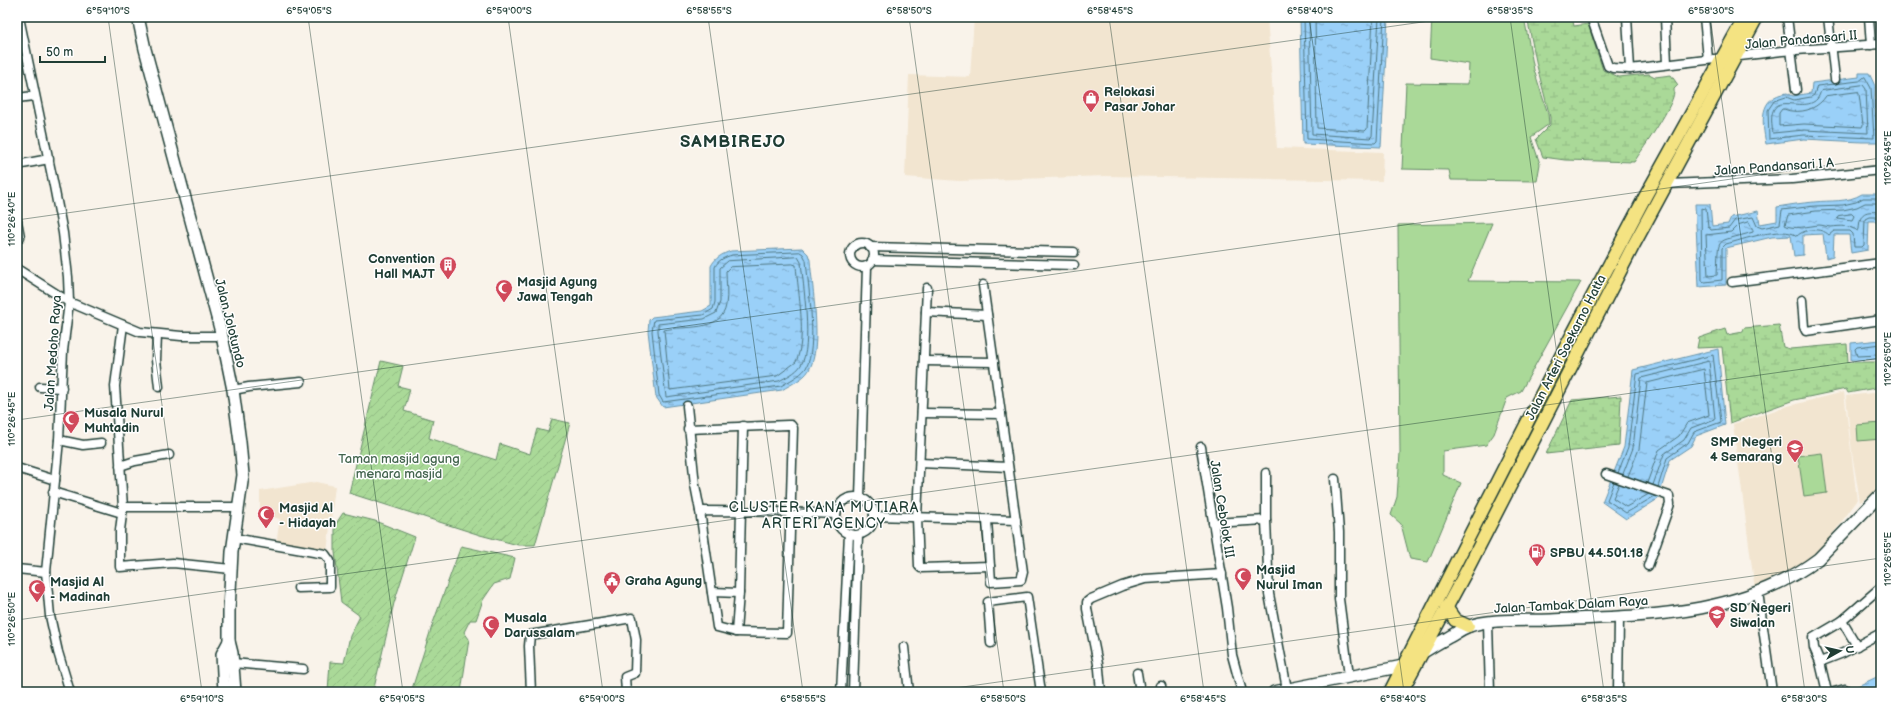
<svg xmlns="http://www.w3.org/2000/svg" width="1898" height="709" font-family="'Balsamiq Sans',sans-serif">
  <style>
    .built { fill: #f2e5d0 }
    .grass { fill: #aad998; stroke: #648b66 }
    .wetland { fill: url(#wetland-marsh); stroke: #648b66 }
    .garden { fill: url(#garden-furrows); stroke: #648b66 }
    .water { fill: url(#water-ripples); stroke: #6995aa }
    .lines { fill: none; stroke-linecap: round; stroke-linejoin: round }
    .shore { stroke: #507882; stroke-width: 1 }
    .street-casing { stroke: #1f3d34; stroke-width: 11 }
    .secondary-casing { stroke: #1f3d34; stroke-width: 14 }
    .primary-casing { stroke: #1f3d34; stroke-width: 15 }
    .street { stroke: #fff; stroke-width: 8 }
    .secondary { stroke: #fff; stroke-width: 11 }
    .primary { stroke: #f4e382; stroke-width: 12 }
    .ticks { fill: none; stroke: #1f3d34; stroke-width: 1; stroke-opacity: 0.45 }
    .labels { text-anchor: middle; stroke-width: 3; stroke-linejoin: round; paint-order: stroke }
    .street-label { font-size: 13px; fill: #1f3d34; stroke: #fff }
    .poi-label { font-size: 13px; font-weight: bold; fill: #1f3d34; stroke: #fff; text-anchor: start }
    .park-label { font-size: 13px; fill: #42644d; stroke: #fff }
    .neighbourhood-label { font-size: 14px; letter-spacing: 1px; fill: #1f3d34; stroke: #fff }
    .district-label { font-size: 17px; font-weight: bold; letter-spacing: 1px; fill: #1f3d34; stroke: #fff }
    .neatline { fill: none; stroke: #1f3d34; stroke-width: 1.5 }
    .ticks-label { font-size: 10px; text-anchor: middle; fill: #1f3d34 }
  </style>
  <defs>
    <pattern id="wetland-marsh" width="20" height="14" patternUnits="userSpaceOnUse"><rect width="20" height="14" fill="#aad998"/><path d="M1 5h8M5 5V1M11 12h8M15 12V8" fill="none" stroke="#92bb84"/></pattern>
    <pattern id="garden-furrows" width="10" height="10" patternUnits="userSpaceOnUse"><rect width="10" height="10" fill="#aad998"/><path d="M-1 1l2-2M0 10L10 0M9 11l2-2" fill="none" stroke="#92bb84"/></pattern>
    <pattern id="water-ripples" width="26" height="14" patternUnits="userSpaceOnUse"><rect width="26" height="14" fill="#9ad0f8"/><path d="M2 4q2-2 4 0t4 0M15 11q2-2 4 0t4 0" fill="none" stroke="#7daaca"/></pattern>
  </defs>
  <rect width="100%" height="100%" fill="#f9f3ea"/>
  <filter id="ink" filterUnits="userSpaceOnUse"><feTurbulence type="fractalNoise" baseFrequency=".025" numOctaves="2"/><feDisplacementMap in="SourceGraphic" scale="8" xChannelSelector="R" yChannelSelector="G"/><feConvolveMatrix kernelMatrix="1 2 1 2 8 2 1 2 1" color-interpolation-filters="sRGB"/></filter>
  <g filter="url(#ink)">
    <g class="built">
      <path d="M974,17h293l10,131 106,4 -1,29 -276,-5 -147,5 -54,-4 4,-102 61,2z"/>
      <path d="M1844,392l13,109 -38,51 -37,26 -27,12 -22,-166 55,-18z"/>
      <path d="M1881,392v97l-21,13 -8,-49 -6,-57z"/>
      <path d="M316,482l19,4 -8,66 -51,-8 4,-25 -20,-6v-22z"/>
    </g>
    <g class="grass">
      <path d="M1432,17h92l10,53 14,44 1,10 -18,13 9,27 -3,17 -86,-1 -2,-10 -47,-1 4,-86 62,1 1,-20 -39,-6z"/>
      <path d="M1492,223l-24,58 113,1 -60,109 -14,7 -13,36 -8,11 -43,6v24l18,8 -33,79 -18,-3 -9,-35 -10,-9 6,-18 3,-44 -2,-228z"/>
      <path d="M1881,423v16l-23,2 -1,-16z"/>
      <path d="M1822,453l5,40 -23,3 -6,-40z"/>
    </g>
    <g class="wetland">
      <path d="M1527,17h45l2,9 14,-2 15,46 16,7 30,-3 6,3 16,-2 7,10 -4,4c3,13 -31,59 -40,73l-69,-2 -22,-3 -7,-18 14,-14v-8l-13,-51z"/>
      <path d="M1779,325l4,22 7,2 57,-5 1,18h33v25l-33,6 -2,-4 -52,11 -64,23 -8,-76 -25,1 2,-10 26,-9 2,6 16,-3 1,-4z"/>
      <path d="M1621,396l-2,50 -73,8 26,-54z"/>
    </g>
    <g class="garden">
      <path d="M381,361l22,5 -5,20 12,3 -6,22 29,9 -4,18 67,22 4,-16 30,10 7,-25 11,3 4,-13 18,4 -35,122h-17l-38,-10 -131,-42z"/>
      <path d="M343,513l32,8 40,16 -21,66 -21,89h-45l2,-30 14,1 6,-27 10,-20 -19,-14 -6,-50v-27z"/>
      <path d="M461,546l54,12 -5,21 -16,5 -11,16 -7,20h-6l-6,12 5,7 -8,53h-50l22,-69z"/>
    </g>
    <g class="water">
      <path d="M1300,17h88l-7,130 -78,-3z"/>
      <path d="M1859,73h10l6,13 -1,18 5,38h-17l-58,-3 -38,5c-4,-22 -8,-47 21,-51l6,3 18,-3 1,-10 47,-6z"/>
      <path d="M1862,194h19v27h-12l-1,29 -17,3 -2,-18h-15l-1,21 -7,2 -3,-24 -20,1v20l-9,1 -3,-20 -19,1 -46,11v37l-27,2 -4,-83h15l2,22 16,-2 3,-7 27,-6 2,13 17,-3v-14c12,-2 24,-4 37,-5 17,-2 33,1 48,-8z"/>
      <path d="M802,248l6,6 2,6c2,26 13,87 -1,110 -5,9 -18,14 -27,20l-119,17 -7,-10 -8,-66 1,-11 3,-3 50,-6 9,-5v-40c4,-8 11,-12 20,-15z"/>
      <path d="M1881,340v19l-30,1v-17z"/>
      <path d="M1718,349l7,76 -29,11 -5,10 -21,14 -12,39 -32,20 -24,-17 22,-55 9,-77z"/>
      <path d="M1881,675v17h-36z"/>
    </g>
    <g class="lines">
      <g class="shore">
        <path d="M1304,17l3,122 68,4 2,-2 7,-124"/>
        <path d="M1309,17l3,117 58,4 2,-2 7,-119"/>
        <path d="M1315,17l2,111 48,3 2,-2 6,-112"/>
        <path d="M1865,77l6,11 3,50 -70,-3 -35,4 -1,-29 6,-9 12,-4 8,3 17,-3 3,-2 3,-9 42,-5z"/>
        <path d="M1863,85l3,4 2,44 -64,-3 -31,3c-9,-50 29,-17 44,-34 2,-2 3,-6 4,-8z"/>
        <path d="M1858,92l1,2 4,31 -1,2 -58,-3 -25,2v-13l3,-4c4,0 6,2 10,2 14,2 27,-4 34,-15z"/>
        <path d="M1881,198h-18l-7,4 -13,3 -28,1 -33,4 -2,14 -18,4 -5,-2 -4,-9 -18,3 -6,8 -18,2 -3,-4 -2,-17 -5,-1 1,73 3,1 17,-2v-32l4,-4c16,-4 57,-19 71,-8 7,-7 24,-9 32,-1l5,-4h16l3,3 1,13h8l2,-2 1,-26 4,-2h12"/>
        <path d="M1881,203h-16l-8,4 -14,3 -27,1 -28,4 -3,10c7,5 25,1 34,0 4,0 8,2 12,2 10,-1 17,-2 27,4l1,-2c1,-18 6,-18 22,-17"/>
        <path d="M1852,214l2,2 -2,4 -15,-2 1,-2z"/>
        <path d="M1749,222l4,8v2c-39,12 -34,1 -36,43l-9,1 -2,-41 25,-3 7,-7z"/>
        <path d="M800,252l3,2 3,6c2,25 12,88 0,108 -6,8 -17,13 -25,18l-118,16 -4,-7 -7,-64 2,-11 49,-5 10,-6 2,-7v-35c3,-7 10,-10 17,-12z"/>
        <path d="M798,257l3,5c2,22 12,85 0,103 -5,8 -15,12 -22,16l-113,16 -8,-66v-7l46,-5 12,-6 4,-11v-34l8,-7z"/>
        <path d="M793,264l3,1c2,28 11,72 0,97l-19,14 -107,14 -6,-60c19,-5 58,3 62,-25 2,-11 0,-23 0,-34l4,-4z"/>
        <path d="M1881,344l-24,3 -2,2 2,7 24,-1"/>
        <path d="M1618,473l10,-26 9,-73 76,-19 8,67 -27,10 -6,11 -21,15 -9,29"/>
        <path d="M1623,474l10,-26 8,-70 68,-17 6,58 -24,9 -7,12 -20,14 -11,31"/>
        <path d="M1628,476l11,-27 8,-66 57,-14 5,46 -22,8 -8,13 -20,14 -12,33"/>
        <path d="M1614,482l-7,18 19,13 29,-17"/>
        <path d="M1619,484l-6,14 13,9 23,-13"/>
      </g>
      <g class="street-casing">
        <g id="street">
          <path d="M19,17l35,169 9,47 5,44 1,25 -6,49 -4,89 -13,132 4,44 8,36 12,40"/>
          <path d="M1591,17l17,49 5,2 17,1 152,-18 99,-7"/>
          <path d="M1627,17l3,52"/>
          <path d="M1665,17l2,47"/>
          <path d="M1704,17l4,42"/>
          <path d="M1787,17l9,73"/>
          <path d="M1828,17l7,62"/>
          <path d="M1869,17l2,28"/>
          <path d="M17,98l17,-2"/>
          <path d="M17,165l32,-6"/>
          <path d="M1668,184l124,-5 89,-9"/>
          <path d="M17,221l3,16"/>
          <circle cx="862" cy="255" r="12"/>
          <path d="M870,247l204,5"/>
          <path d="M872,260l202,5"/>
          <path d="M17,269l52,33 71,30 41,4h41"/>
          <path d="M1732,282l149,-19"/>
          <path d="M983,285l40,287 -2,8 -30,2 -4,-62"/>
          <path d="M927,288l-10,230 2,48 2,2 69,-2"/>
          <path d="M1802,300l2,27 2,4 75,-11"/>
          <path d="M926,312l61,3"/>
          <path d="M123,325l-8,61 8,121 -3,23v37l53,-4 58,6"/>
          <path d="M157,335l-1,25 3,27"/>
          <path d="M924,361l70,1"/>
          <path d="M40,387l22,1"/>
          <path d="M233,390l16,-3 52,-5"/>
          <path d="M687,406l8,79 5,26"/>
          <path d="M922,413l79,1"/>
          <path d="M688,429l100,-4h3l2,3 -6,205 -51,-1 -19,-5 -17,-116c46,0 91,1 136,3"/>
          <path d="M59,440l24,5 18,-2"/>
          <path d="M1201,447l26,161 5,47 10,37"/>
          <path d="M920,463l88,4"/>
          <path d="M120,466l15,-5 34,-6"/>
          <path d="M17,468l38,12"/>
          <path d="M1266,473v47l3,74 18,95"/>
          <path d="M1606,474l63,22 1,8 -22,62"/>
          <path d="M1335,479l4,53v67l10,77"/>
          <path d="M53,492l69,21"/>
          <circle cx="855" cy="516" r="19"/>
          <path d="M860,498l7,-232"/>
          <path d="M123,507h115"/>
          <path d="M874,516l142,4"/>
          <path d="M1213,523l53,-3"/>
          <path d="M234,538l91,16 5,7v26l-32,1"/>
          <path d="M17,569l29,3"/>
          <path d="M712,592l27,1"/>
          <path d="M1758,592l14,100"/>
          <path d="M1842,621l39,-34"/>
          <path d="M1488,623l2,69"/>
          <path d="M736,632l3,-39 4,-167"/>
          <path d="M991,643l-3,-41 39,-5 14,95"/>
          <path d="M904,647l5,45"/>
          <path d="M1820,662l-6,-14 -1,-10 29,-17 15,25"/>
          <path d="M233,663l70,6"/>
          <path d="M1137,673l3,19"/>
          <path d="M1161,686l1,6"/>
          <path d="M531,692l-2,-46 1,-11 102,-17 4,22 -1,33 -10,4 1,15"/>
          <path d="M841,692l8,-158"/>
          <path d="M853,692l5,-157"/>
          <path d="M1101,692l-2,-23 -12,-60v-7l4,-3 31,-13 23,-7 77,-5"/>
          <path d="M1618,692l1,-74"/>
          <path d="M1827,692l-7,-30 23,-9 38,-20"/>
          <path d="M1834,692l11,-3"/>
        </g>
      </g>
      <g class="secondary-casing">
        <g id="secondary">
          <path d="M138,17l7,32 77,287 11,54 7,52 3,33 -11,77 -3,59v30l3,12 3,39"/>
          <path d="M224,692l-2,-38 7,-13"/>
          <path d="M1274,692l129,-26c15,-11 30,-20 46,-29 6,-3 12,-8 18,-10 23,-9 60,-6 84,-7 92,-4 190,-3 267,-61l63,-65"/>
        </g>
      </g>
      <g class="primary-casing">
        <g id="primary">
          <path d="M1446,607l9,13 13,6"/>
          <path d="M1390,692l171,-336 85,-161 99,-178"/>
          <path d="M1401,692l67,-124 164,-320 125,-231"/>
        </g>
      </g>
      <use href="#street" class="street"/>
      <use href="#secondary" class="secondary"/>
      <use href="#primary" class="primary"/>
    </g>
  </g>
  <path class="ticks" d="M108,17l94,675M308,17l95,675M508,17l95,675M708,17l95,675M909,17l95,675M1109,17l95,675M1309,17l95,675M1510,17l94,675M1710,17l95,675M17,19l17,-2M17,220l1441,-203M17,420l1864,-262M17,620l1864,-262M927,692l954,-134"/>
  <defs>
    <g id="shop-pin" transform="scale(0.9)"><path d="M0 17L-7.5 6A9.5 9.5 0 1 1 7.5 6Z" fill="#d1495b" stroke="#fff"/><path d="M-5-2.5h2.3a2.7 3.5 0 0 1 5.4 0H5L5.5 6h-11ZM-1.5-2.5h3a1.5 2.3 0 0 0-3 0Z" fill="#fff"/></g>
    <g id="building-pin" transform="scale(0.9)"><path d="M0 17L-7.5 6A9.5 9.5 0 1 1 7.5 6Z" fill="#d1495b" stroke="#fff"/><path d="M-4-6H4V6H1V3H-1V6H-4ZM-2.5-4.3h1.7v1.8h-1.7ZM.8-4.3h1.7v1.8H.8ZM-2.5-1h1.7V.8h-1.7ZM.8-1h1.7V.8H.8Z" fill="#fff"/></g>
    <g id="mosque-pin" transform="scale(0.9)"><path d="M0 17L-7.5 6A9.5 9.5 0 1 1 7.5 6Z" fill="#d1495b" stroke="#fff"/><path d="M3.5-4.9A6 6 0 1 0 3.5 4.9A5 5 0 1 1 3.5-4.9Z" fill="#fff"/></g>
    <g id="school-pin" transform="scale(0.9)"><path d="M0 17L-7.5 6A9.5 9.5 0 1 1 7.5 6Z" fill="#d1495b" stroke="#fff"/><path d="M0-5L7-2L0 1L-7-2ZM-4 1L0 2.5L4 1V4Q0 6-4 4Z" fill="#fff"/></g>
    <g id="fuel-pin" transform="scale(0.9)"><path d="M0 17L-7.5 6A9.5 9.5 0 1 1 7.5 6Z" fill="#d1495b" stroke="#fff"/><path d="M-5.5-6h7V0h2V4h1.3V-2.5L3-4.5l.8-.8L6-3V5H2.5V1h-1V6h-7ZM-4.2-4.7v3.2H.2V-4.7Z" fill="#fff"/></g>
    <g id="civic-pin" transform="scale(0.9)"><path d="M0 17L-7.5 6A9.5 9.5 0 1 1 7.5 6Z" fill="#d1495b" stroke="#fff"/><path d="M-.6-6.5H3V-4.5H.6V-3L4-1V1h2V6H-6V1h2V-1L-.6-3ZM-1.2 2.5V6h2.4V2.5Z" fill="#fff"/></g>
  </defs>
  <g fill-rule="evenodd">
    <use href="#shop-pin" x="1091" y="98"/>
    <use href="#building-pin" x="448" y="265"/>
    <use href="#mosque-pin" x="504" y="288"/>
    <use href="#mosque-pin" x="71" y="419"/>
    <use href="#school-pin" x="1795" y="448"/>
    <use href="#mosque-pin" x="266" y="514"/>
    <use href="#fuel-pin" x="1537" y="552"/>
    <use href="#mosque-pin" x="1243" y="576"/>
    <use href="#civic-pin" x="612" y="580"/>
    <use href="#mosque-pin" x="37" y="588"/>
    <use href="#school-pin" x="1717" y="614"/>
    <use href="#mosque-pin" x="491" y="624"/>
  </g>
  <g class="labels">
    <g class="street-label">
      <text transform="translate(1801 39) rotate(-5)" y="5">Jalan Pandansari II</text>
      <text transform="translate(1774 166) rotate(-4)" y="5">Jalan Pandansari I A</text>
      <text transform="translate(231 323) rotate(76)" y="5">Jalan Jolotundo</text>
      <text transform="translate(1565 347) rotate(-63)" y="5">Jalan Arteri Soekarno Hatta</text>
      <text transform="translate(52 353) rotate(-86)" y="5">Jalan Medoho Raya</text>
      <text transform="translate(1223 509) rotate(81)" y="5">Jalan Cebolok III</text>
      <text transform="translate(1571 604) rotate(-3)" y="5">Jalan Tambak Dalam Raya</text>
    </g>
    <g class="poi-label">
      <text x="1104" y="96">Relokasi<tspan x="1104" dy="15">Pasar Johar</tspan></text>
      <text x="435" y="263" text-anchor="end">Convention<tspan x="435" dy="15">Hall MAJT</tspan></text>
      <text x="517" y="286">Masjid Agung<tspan x="517" dy="15">Jawa Tengah</tspan></text>
      <text x="84" y="417">Musala Nurul<tspan x="84" dy="15">Muhtadin</tspan></text>
      <text x="1782" y="446" text-anchor="end">SMP Negeri<tspan x="1782" dy="15">4 Semarang</tspan></text>
      <text x="279" y="512">Masjid Al<tspan x="279" dy="15">- Hidayah</tspan></text>
      <text x="1550" y="557">SPBU 44.501.18</text>
      <text x="1256" y="574">Masjid<tspan x="1256" dy="15">Nurul Iman</tspan></text>
      <text x="625" y="585">Graha Agung</text>
      <text x="50" y="586">Masjid Al<tspan x="50" dy="15">- Madinah</tspan></text>
      <text x="1730" y="612">SD Negeri<tspan x="1730" dy="15">Siwalan</tspan></text>
      <text x="504" y="622">Musala<tspan x="504" dy="15">Darussalam</tspan></text>
    </g>
    <g class="park-label">
      <text x="399" y="463">Taman masjid agung<tspan x="399" dy="15">menara masjid</tspan></text>
    </g>
    <g class="neighbourhood-label">
      <text x="824" y="512">CLUSTER KANA MUTIARA<tspan x="824" dy="16">ARTERI AGENCY</tspan></text>
    </g>
    <g class="district-label">
      <text x="733" y="147">SAMBIREJO</text>
    </g>
  </g>
  <rect width="1898" height="709" fill="none" stroke="#fff" stroke-width="44"/>
  <g transform="translate(1840 651) rotate(82)" stroke="#ffffff" stroke-width="3" paint-order="stroke">
  <path d="M0-3L7 15L0 10L-7 15Z" fill="#1f3d34"/>
  <text y="-6" font-size="11" font-weight="bold" text-anchor="middle" fill="#1f3d34">U</text>
  </g>
  <path d="M40 56v6h65v-6" fill="none" stroke="#1f3d34" stroke-width="2"/>
  <text x="46" y="56" font-size="12" fill="#1f3d34" stroke="#ffffff" stroke-width="3" paint-order="stroke">50 m</text>
  <rect x="22" y="22" width="1854" height="665" class="neatline"/>
  <g class="ticks-label">
    <text x="108" y="14">6°59'10"S</text>
    <text x="309" y="14">6°59'05"S</text>
    <text x="509" y="14">6°59'00"S</text>
    <text x="709" y="14">6°58'55"S</text>
    <text x="909" y="14">6°58'50"S</text>
    <text x="1110" y="14">6°58'45"S</text>
    <text x="1310" y="14">6°58'40"S</text>
    <text x="1510" y="14">6°58'35"S</text>
    <text x="1711" y="14">6°58'30"S</text>
    <text transform="translate(1887 158) rotate(-90)" y="4">110°26'45"E</text>
    <text transform="translate(11 219) rotate(-90)" y="4">110°26'40"E</text>
    <text transform="translate(1887 359) rotate(-90)" y="4">110°26'50"E</text>
    <text transform="translate(11 419) rotate(-90)" y="4">110°26'45"E</text>
    <text transform="translate(1887 559) rotate(-90)" y="4">110°26'55"E</text>
    <text transform="translate(11 619) rotate(-90)" y="4">110°26'50"E</text>
    <text x="202" y="702">6°59'10"S</text>
    <text x="402" y="702">6°59'05"S</text>
    <text x="602" y="702">6°59'00"S</text>
    <text x="803" y="702">6°58'55"S</text>
    <text x="1003" y="702">6°58'50"S</text>
    <text x="1203" y="702">6°58'45"S</text>
    <text x="1403" y="702">6°58'40"S</text>
    <text x="1604" y="702">6°58'35"S</text>
    <text x="1804" y="702">6°58'30"S</text>
  </g>
</svg>
